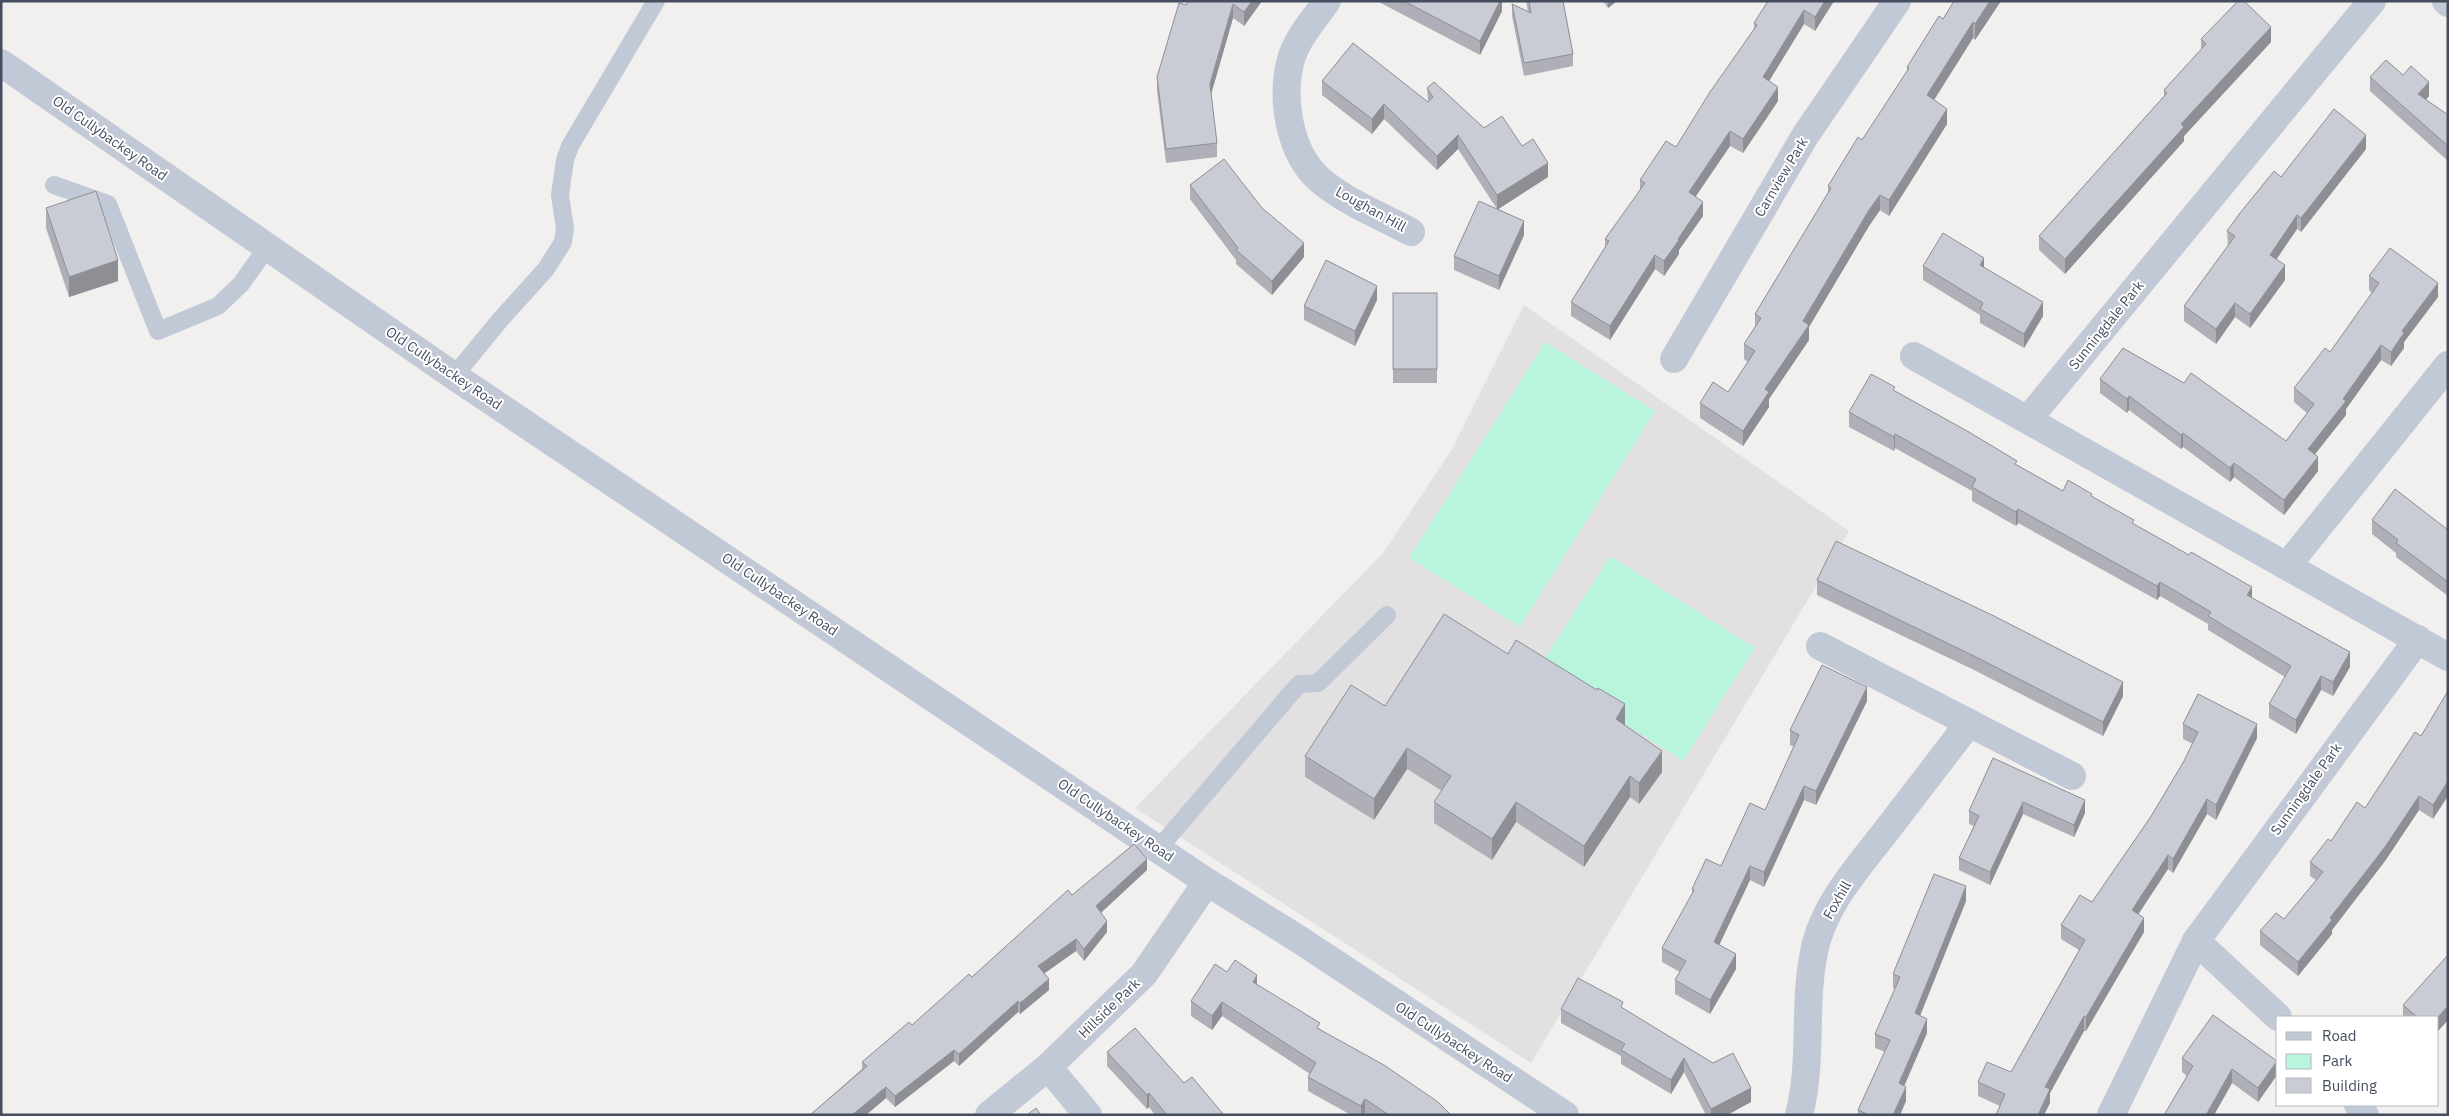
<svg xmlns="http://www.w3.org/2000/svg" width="2449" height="1116" font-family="'IBM Plex Sans',sans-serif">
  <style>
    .education { fill: #e3e0e1 }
    .green { fill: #b9f4dc }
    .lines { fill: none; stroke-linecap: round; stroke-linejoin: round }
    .service { stroke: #c1c8d6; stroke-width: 18 }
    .minor { stroke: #c1c8d6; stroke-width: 28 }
    .tertiary { stroke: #c1c8d6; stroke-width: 28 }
    .wall { fill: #aeafb7 }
    .shaded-wall { fill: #8d8f95 }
    .building { fill: #caccd5; stroke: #8d8f95 }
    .labels { text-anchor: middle; stroke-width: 4; stroke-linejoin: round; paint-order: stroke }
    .street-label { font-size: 14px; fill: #454d5f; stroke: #fff }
  </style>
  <rect width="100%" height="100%" fill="#f2efef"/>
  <path class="education" d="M1524,305l325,226 -318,532 -396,-255 248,-255 69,-104z"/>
  <g class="green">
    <path d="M1545,342l110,69 -135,216 -111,-69z"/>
    <path d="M1610,556l145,92 -72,113 -145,-92z"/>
  </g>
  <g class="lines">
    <g class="service">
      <path d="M54,185l54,19 50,127 60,-25 23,-22 27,-38"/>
      <path d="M454,376l46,-56 46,-51 17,-27 2,-13 -5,-34 5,-35 5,-14 86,-145"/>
      <path d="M1159,848l140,-164 19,-1 69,-68"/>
    </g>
    <g class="minor">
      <path d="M1327,1c-12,17 -28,35 -35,55 -12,39 -4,97 29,125 27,22 60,35 90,51"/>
      <path d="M1914,356l534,301"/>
      <path d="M1674,359l131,-223 92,-135"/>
      <path d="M2029,418l343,-417"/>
      <path d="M2287,566l161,-201"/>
      <path d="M1820,646l252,130"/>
      <path d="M2196,941l82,76"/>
      <path d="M1048,1067l40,48"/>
      <path d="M2358,1105l7,10"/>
      <path d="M989,1115l59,-48 96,-93 63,-92"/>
      <path d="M1799,1115c14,-53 4,-110 15,-163 9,-48 47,-88 76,-126 26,-34 52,-68 79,-103"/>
      <path d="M2111,1115l85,-174 222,-302"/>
    </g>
    <g class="tertiary">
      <path d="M2446,1l2,2"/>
      <path d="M1,63l453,313 753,506 93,58 265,175"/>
    </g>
  </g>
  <g class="wall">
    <path d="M1188,1h74l-18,25 -11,-8 -22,76 6,49v14l-51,6 -9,-72v-14l29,-72z"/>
    <path d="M1377,1h125v10l-22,44z"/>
    <path d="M1526,1h37l10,53v12l-49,10 -12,-60v-12l16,8z"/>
    <path d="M1603,1h14l-9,7z"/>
    <path d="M1834,1l-19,30 -11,-7 -35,57 9,20 -35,52 -13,-7 -34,50 7,20 -24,34v4l-15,22 -9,-7 -45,71 -39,-24v-14l34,-55v-8l35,-48v-11l36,-33 78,-118v-6z"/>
    <path d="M1954,1h47l-26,39 -2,-2 -39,62 13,24 -58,92 -9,-6 -11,16 -60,101v13l-40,59v8l-26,39 -43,-28v-15l28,-11 20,-30 -4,-3v-15l11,-17v-13l73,-121v-7l34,-46 45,-68v-5l36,-48z"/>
    <path d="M2201,39l70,3 -87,94v5l-119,133 -26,-24v-14l125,-140v-6l37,-40z"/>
    <path d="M2403,75l26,21 -3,4 22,15v46l-78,-70v-14z"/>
    <path d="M1322,81l106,21 -1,-14 57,40 38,18 26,31 -50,32 26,26 -25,55 -45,-20v-14l43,-47 -39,-60 -21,21 -53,-51 -12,15 -50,-39z"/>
    <path d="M2366,149l-65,83 -4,-3 -21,30 9,21 -35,48 -15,-11 -19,27 -32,-23v-15l44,-60 -1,-15 54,-54z"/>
    <path d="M1190,185l72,23 42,49 -32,38 -36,-31v-4l-46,-61z"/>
    <path d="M46,208l72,73 -49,16 -23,-69z"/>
    <path d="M1923,266l61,2 59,48 -19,32 -44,-25v-8l-57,-35z"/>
    <path d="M2369,276l69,21 -34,45v6l-13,18 -10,-6 -35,49v6l-31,39 3,17 -34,44 -50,-38 -4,5 -47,-35 -2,2 -52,-39 -2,3 -27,-20v-14l186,62 21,-28 -13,-11v-14l36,-36 42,-59 -3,-3z"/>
    <rect x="1393" y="293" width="44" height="90"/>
    <path d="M1377,300l-22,46 -51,-26v-14z"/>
    <path d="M1895,391l122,74 46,26 29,5 42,28 118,74 98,69 -17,29 -12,-6 -25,44 -27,-16v-14l16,-27 -77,-47v-6l-48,-28 -3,4 -139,-77 -2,3 -44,-25v-10l-77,-43 -1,3 -45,-24v-15z"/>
    <path d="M2372,520l76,10v66l-52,-39v-4l-24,-19z"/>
    <path d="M1817,580l306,116 -20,40 -129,-66 -157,-75z"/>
    <path d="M1508,654l117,71 37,47 -23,32 -9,-7 -46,70 -68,-45 -24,38 -58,-37v-21l8,-11 -35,-22 -33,51 -69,-43v-21l80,-50z"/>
    <path d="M2448,691l-15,128 -14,-9 -34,51 -53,69v4l-34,42 -38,-31v-14l24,-12 32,-39 -6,-4v-14l21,-21 34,-33 56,-72z"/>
    <path d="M1867,701l-51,104 -12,-5 -40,87 -14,-7 -31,65 17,24 -26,45 -35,-20v-14l5,-8 -18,-10v-14l30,-53v-6l29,-23 44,-56 29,-63 -4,-2v-15z"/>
    <path d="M2183,724l74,14 -41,82 -9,-6 -34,59 -5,-4 -30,45 6,18 -58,99h-2l-34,62v10l-50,3 -22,-10v-14l33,-10 68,-122 -18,-11v-14l31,-23 58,-84 34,-57 9,-17 -10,-5z"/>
    <path d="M1993,758l92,55 -11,24 -51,-23 -33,71 -31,-15v-12l15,-32 -5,-2v-13z"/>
    <path d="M1147,870l-46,43 6,19 -23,29 -8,-10 -32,22 5,17 -29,24 -2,-2 -59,54 -5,-5 -59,46 -9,-9 -20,17h-56l52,-46v-7l50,-37 160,-130z"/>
    <path d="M1966,901l-46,115 7,17 -23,53 2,15 -6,14h-42v-5l27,-58 -10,-4v-14l20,-45 -2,-1v-14z"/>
    <path d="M2448,955v65l-10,11v-14h-35v-12z"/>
    <path d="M1227,972l30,13 63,44 131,86h-85l-1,-1 -1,1h-13l-43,-24v-14l2,-3 -88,-58 -10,14 -21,-14v-15z"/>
    <path d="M1561,1009h62l128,93 -24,13h-21l-22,-43 -13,22 -50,-30v-8l-60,-33z"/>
    <path d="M1107,1052l77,31 40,32h-69l-6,-8 -2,2 -40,-43z"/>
    <path d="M2182,1058l95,17 -19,27 -26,-19 -18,32h-50l23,-39 -5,-4z"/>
  </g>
  <g class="shaded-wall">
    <path d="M1252,1h10l-18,25v-14z"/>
    <path d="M1500,1h2v10l-22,44v-14z"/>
    <path d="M1608,1h9l-9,7z"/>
    <path d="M1825,1h9l-19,30v-14z"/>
    <path d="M1990,1h11l-26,39v-16z"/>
    <path d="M1233,4v14l-23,80v-14z"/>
    <path d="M1804,10v14l-41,67v-14z"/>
    <path d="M1973,22v16l-46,73v-16z"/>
    <path d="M2271,27v15l-87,94v5l-119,133v-15l116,-135z"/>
    <path d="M2429,82v14l-11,12v-14z"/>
    <path d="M1778,87v14l-35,52v-14z"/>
    <path d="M1384,104v15l-12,15v-15z"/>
    <path d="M1947,109v15l-58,92v-16z"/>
    <path d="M1730,131v15l-41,60v-14z"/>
    <path d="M1458,135v14l-21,21v-14z"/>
    <path d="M2366,135v14l-65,83v-14z"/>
    <path d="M1548,163v14l-51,33v-15z"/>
    <path d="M1880,195v15l-11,16 -60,101v13l-40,59v8l-26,39v-15l22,-42 38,-68 66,-111z"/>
    <path d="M1703,202v14l-24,34v4l-15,22v-15l14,-22z"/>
    <path d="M2297,215v14l-27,40v-14z"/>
    <path d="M1524,221v14l-25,55v-14z"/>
    <path d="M1304,243v14l-32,38v-14z"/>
    <path d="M1655,255v14l-45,71v-14z"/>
    <path d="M1984,258v15l-4,-8z"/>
    <path d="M118,260v21l-49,16v-20z"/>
    <path d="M2285,265v15l-35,48v-14z"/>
    <path d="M2438,283v14l-34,45v6l-13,18v-14l11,-21z"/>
    <path d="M1377,286v14l-22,46v-15z"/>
    <path d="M2043,302v14l-19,32v-14z"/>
    <path d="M2235,303v14l-19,27v-15z"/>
    <path d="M2381,345v15l-35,49v6l-38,48v-14z"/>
    <path d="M2129,396v14l-2,3v-14z"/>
    <path d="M2183,433v14l-2,2v-14z"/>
    <path d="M1895,434v14l-1,3v-14z"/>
    <path d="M2318,457v14l-34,44v-15z"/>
    <path d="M2234,463v14l-4,5v-14z"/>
    <path d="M2018,509v14l-2,3v-14z"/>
    <path d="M2160,582v14l-3,4v-14z"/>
    <path d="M2252,587v14l-5,-6z"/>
    <path d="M2350,652v15l-17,29v-14z"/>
    <path d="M2321,676v14l-25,44v-14z"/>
    <path d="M2123,682v14l-20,40v-14z"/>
    <path d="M1867,687v14l-51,104v-14z"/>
    <path d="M1625,704v20l-9,15v-20z"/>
    <path d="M2257,724v14l-41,82v-15z"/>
    <path d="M1407,748v21l-33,51v-21z"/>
    <path d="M1662,751v21l-23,32v-21z"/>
    <path d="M1630,776v21l-46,70v-21z"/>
    <path d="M2448,781v15l-15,23v-14z"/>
    <path d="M1804,786v14l-40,87v-15z"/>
    <path d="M2419,796v14l-34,51 -53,69v4l-34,42v-14z"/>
    <path d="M2207,799v15l-34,59v-14z"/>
    <path d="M2085,800v13l-11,24v-12z"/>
    <path d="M1516,802v20l-24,38v-21z"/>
    <path d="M2023,802v12l-33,71v-13z"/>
    <path d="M2168,855v14l-36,55v-14z"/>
    <path d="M1147,859v11l-51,47v-11z"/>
    <path d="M1750,866v14l-36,76v-14z"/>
    <path d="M1966,886v15l-51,127v-15z"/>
    <path d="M2144,918v14l-58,99v-14z"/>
    <path d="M1107,921v11l-23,29v-12z"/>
    <path d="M1076,939v12l-38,27v-12z"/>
    <path d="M1736,954v15l-26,45v-14z"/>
    <path d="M1257,975v15l-4,-8z"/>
    <path d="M1049,979v11l-29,24v-11z"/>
    <path d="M1018,1001v11l-59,54v-12z"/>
    <path d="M1222,1002v14l-10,14v-14z"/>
    <path d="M2448,1006v14l-10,11v-14z"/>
    <path d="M2084,1016v15l-34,62v10l-6,12h-6l7,-28z"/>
    <path d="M1927,1019v14l-28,65v-15z"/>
    <path d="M954,1050v11l-59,46v-11z"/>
    <path d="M1684,1058v14l-13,22v-14z"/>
    <path d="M2277,1061v14l-19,27v-14z"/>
    <path d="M2232,1069v14l-18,32h-8z"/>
    <path d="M886,1087v11l-20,17h-14z"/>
    <path d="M1906,1087v14l-6,14h-7z"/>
    <path d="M1751,1088v14l-24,13h-16v-6z"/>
    <path d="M1149,1093v14l-2,2v-14z"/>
    <path d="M1365,1099v15l-1,1h-3v-9z"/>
  </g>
  <g class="building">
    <path d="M1188,1h64l-8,11 -11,-8 -23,80 7,59 -51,6 -9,-72 22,-74 7,2z"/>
    <path d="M1404,1h96l-20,40z"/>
    <path d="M1529,1h34l10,53 -49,9 -12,-59 19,9z"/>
    <path d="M1768,1h57l-10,16 -11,-7 -41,67 15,10 -35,52 -13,-8 -41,61 14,10 -25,37 1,1 -15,21 -9,-6 -45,71 -39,-24 38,-61 -4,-2 40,-56 -5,-3 26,-39 10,6 34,-55 47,-67 -3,-2z"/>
    <path d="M1954,1h36l-15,23 -2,-2 -46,73 20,14 -58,91 -9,-5 -11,15 -66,111 6,4 -44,64 4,3 -26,39 -43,-28 13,-21 15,10 27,-41 -11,-7 17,-26 -6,-4 76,-126 -3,-2 30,-49 4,3 47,-72 -2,-1 32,-51 4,3z"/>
    <path d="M2238,1h6l27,26 -90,97 3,3 -119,132 -26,-23 128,-143 -3,-3 42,-46 -5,-5z"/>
    <path d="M1353,43l75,59 5,-5 -6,-9 7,-6 50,46 18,-12 20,30 11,-7 15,24 -51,32 -39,-60 -21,21 -53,-52 -12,15 -50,-38z"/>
    <path d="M2386,60l17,15 8,-9 18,16 -11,12 30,21v31l-78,-69z"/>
    <path d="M2334,109l32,26 -65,83 -4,-3 -27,40 15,10 -35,49 -15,-11 -19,26 -32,-23 51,-70 -8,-5 13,-18 34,-42 7,6z"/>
    <path d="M1224,159l38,49 42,35 -32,38 -36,-31 2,-2 -48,-63z"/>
    <path d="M96,191l22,69 -49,17 -23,-69z"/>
    <path d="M1479,201l45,20 -25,55 -45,-20z"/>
    <path d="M1943,233l41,25 -4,7 63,37 -19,32 -44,-25 3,-6 -60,-37z"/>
    <path d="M2390,248l48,35 -36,48 2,2 -13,19 -10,-7 -38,54 3,2 -38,48 10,8 -34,43 -50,-37 -4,5 -47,-35 -2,2 -52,-39 -2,3 -27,-20 23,-31 61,35 7,-10 95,68 28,-37 -20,-16 31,-40 5,4 49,-69 -10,-7z"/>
    <path d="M1326,260l51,26 -22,45 -51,-25z"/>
    <rect x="1393" y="293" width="44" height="76"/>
    <path d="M1871,374l24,13 -2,3 76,42 48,29 -2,3 48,27 5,-11 24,14 -1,2 43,24 -2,3 57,32 2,-3 61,35 -5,8 103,57 -17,30 -12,-6 -25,44 -27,-16 22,-38 -83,-50 3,-4 -51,-30 -3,4 -139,-77 -2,3 -44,-25 4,-8 -81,-45 -1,3 -45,-25z"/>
    <path d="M2395,489l53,41v52l-52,-39 2,-3 -26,-20z"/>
    <path d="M1836,541l158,75 129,66 -20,40 -129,-66 -157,-76z"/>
    <path d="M1444,614l64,40 8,-14 81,50 1,-2 27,16 -9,15 46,32 -23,32 -9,-7 -46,70 -68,-44 -24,37 -58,-37 17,-26 -44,-28 -33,51 -69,-43 46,-71 34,21z"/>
    <path d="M1822,665l45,22 -51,104 -12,-5 -40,86 -14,-6 -36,76 22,12 -26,46 -35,-20 11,-19 -24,-13 32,-58 -2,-1 14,-30 15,7 29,-63 15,7 34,-75 -9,-5z"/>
    <path d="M2448,691v90l-15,24 -14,-9 -34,51 -55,71 2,2 -34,42 -38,-31 16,-18 8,6 39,-47 -13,-10 18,-23 3,2 26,-39 8,6 50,-76 6,4z"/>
    <path d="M2198,694l59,30 -41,81 -9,-6 -34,60 -5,-4 -36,55 12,8 -58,99 -2,-1 -39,71 5,2 -12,26h-42l9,-21 -27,-12 9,-20 24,10 74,-132 -24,-15 19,-30 12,7 58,-84 34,-57 14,-29 -15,-8z"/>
    <path d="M1993,758l92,42 -11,25 -51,-23 -33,70 -31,-14 20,-42 -10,-5z"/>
    <path d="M1134,844l13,15 -51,47 11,15 -23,28 -8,-10 -38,27 11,13 -29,24 -2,-2 -59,53 -5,-4 -59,46 -9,-9 -34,28h-42l57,-49 -5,-4 47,-40 3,3 57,-51 3,3 96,-87 4,5z"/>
    <path d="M1934,874l32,12 -51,127 12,6 -28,64 7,4 -13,28h-24l-11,-5 32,-70 -15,-6 25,-57 -7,-3z"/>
    <path d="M2448,955v51l-10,11h-21l-14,-12z"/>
    <path d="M1235,960l22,15 -4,7 67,41 -3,5 67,37 54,37 13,13h-62l-24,-16 -4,7 -53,-29 8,-14 -94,-61 -10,14 -21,-15 24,-37 12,8z"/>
    <path d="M1578,978l45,24 -2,5 92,56 20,-10 18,35 -40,21 -27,-51 -13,22 -50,-30 4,-6 -64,-35z"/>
    <path d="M2213,1015l64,46 -19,27 -26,-19 -26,46h-42l29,-49 -11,-8z"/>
    <path d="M1135,1028l49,55 8,-6 32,38h-57l-18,-22 -2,2 -40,-43z"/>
    <path d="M1036,1108l5,7h-14z"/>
  </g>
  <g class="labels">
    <g class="street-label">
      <text transform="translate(110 138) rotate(35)" y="5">Old Cullybackey Road</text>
      <text transform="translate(1781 177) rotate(-59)" y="5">Carnview Park</text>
      <text transform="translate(1371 209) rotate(29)" y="5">Loughan Hill</text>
      <text transform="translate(2106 325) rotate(-51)" y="5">Sunningdale Park</text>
      <text transform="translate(444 368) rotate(34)" y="5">Old Cullybackey Road</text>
      <text transform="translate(780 594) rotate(34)" y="5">Old Cullybackey Road</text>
      <text transform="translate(2306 789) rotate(-54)" y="5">Sunningdale Park</text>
      <text transform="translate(1116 820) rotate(34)" y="5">Old Cullybackey Road</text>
      <text transform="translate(1837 900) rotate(-60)" y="5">Foxhill</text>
      <text transform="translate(1109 1008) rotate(-44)" y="5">Hillside Park</text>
      <text transform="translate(1454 1042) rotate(33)" y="5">Old Cullybackey Road</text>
    </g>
  </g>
  <rect width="2449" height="1116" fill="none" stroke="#454d5f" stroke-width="5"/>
  <rect x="2276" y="1016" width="162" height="90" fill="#ffffff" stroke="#b5b8bf"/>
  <rect x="2286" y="1032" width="25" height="8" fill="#c1c8d6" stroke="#b5b8bf"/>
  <text x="2322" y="1041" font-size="15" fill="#454d5f">Road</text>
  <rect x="2286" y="1054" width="25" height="15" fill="#b9f4dc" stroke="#b5b8bf"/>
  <text x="2322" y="1066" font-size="15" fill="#454d5f">Park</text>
  <rect x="2286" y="1078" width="25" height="15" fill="#caccd5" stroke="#b5b8bf"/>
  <text x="2322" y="1091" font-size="15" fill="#454d5f">Building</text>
</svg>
